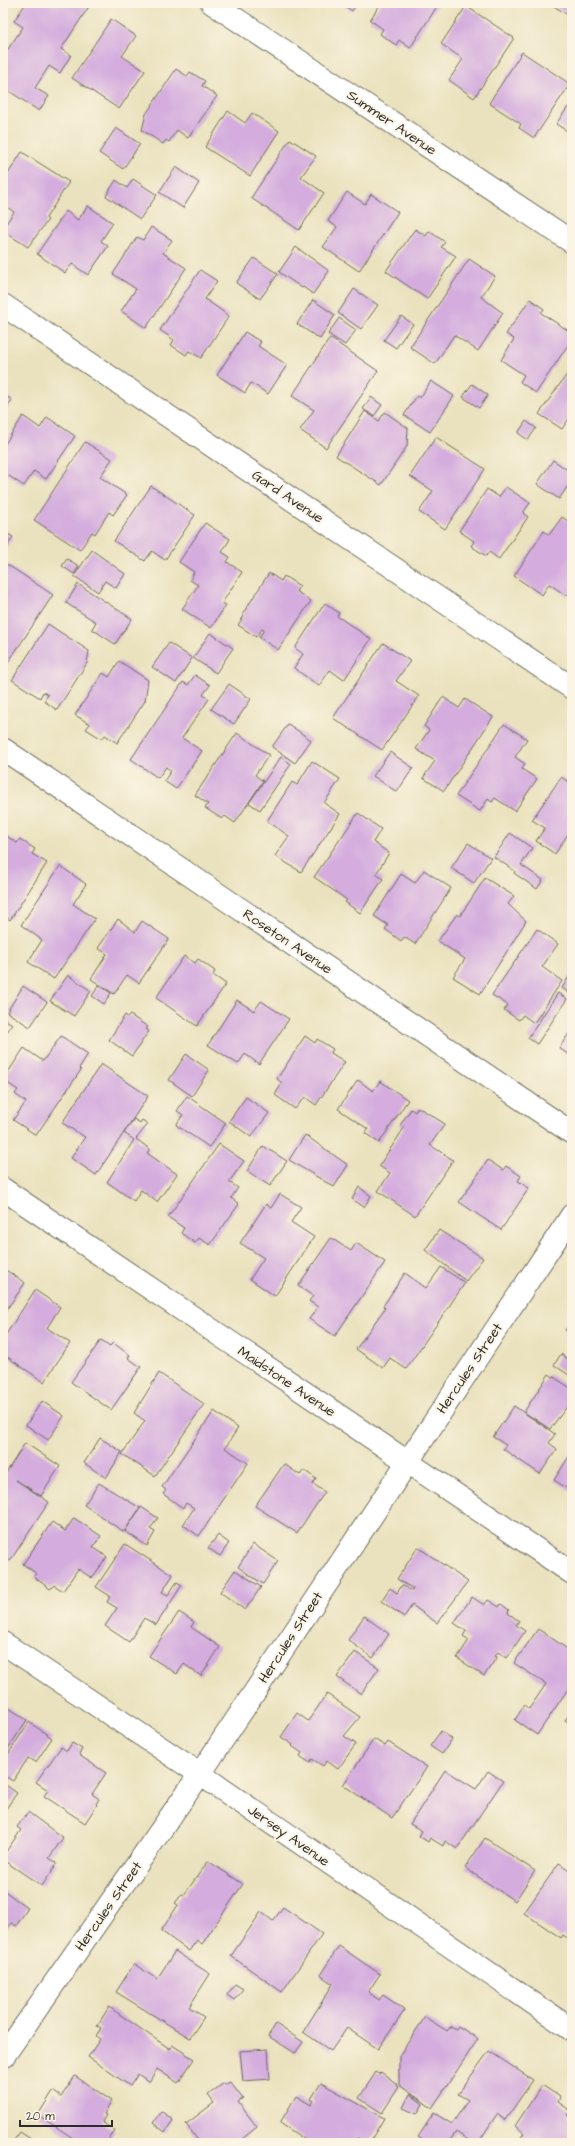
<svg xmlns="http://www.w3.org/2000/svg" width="575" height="2146" font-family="'Architects Daughter',sans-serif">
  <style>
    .building { fill: #d4adde }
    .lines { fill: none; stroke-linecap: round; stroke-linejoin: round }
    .street-casing { stroke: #6e6b5e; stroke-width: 24 }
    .street { stroke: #fff; stroke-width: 22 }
    .labels { text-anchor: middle; stroke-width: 4; stroke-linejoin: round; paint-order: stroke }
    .street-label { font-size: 14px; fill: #2b2b2b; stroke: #fcf5e5 }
  </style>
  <rect width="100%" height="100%" fill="#fcf5e5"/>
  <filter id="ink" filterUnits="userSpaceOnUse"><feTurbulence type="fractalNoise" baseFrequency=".025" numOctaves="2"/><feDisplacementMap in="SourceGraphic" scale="8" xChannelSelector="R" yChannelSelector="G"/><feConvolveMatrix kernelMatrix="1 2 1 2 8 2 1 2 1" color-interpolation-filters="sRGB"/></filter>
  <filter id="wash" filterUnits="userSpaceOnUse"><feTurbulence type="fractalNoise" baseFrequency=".012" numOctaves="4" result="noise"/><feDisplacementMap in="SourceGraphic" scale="16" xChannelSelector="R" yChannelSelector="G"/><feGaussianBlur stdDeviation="0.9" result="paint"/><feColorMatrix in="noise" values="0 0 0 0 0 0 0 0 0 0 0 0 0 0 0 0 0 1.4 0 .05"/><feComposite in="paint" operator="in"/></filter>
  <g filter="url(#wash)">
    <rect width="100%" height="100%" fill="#eae2be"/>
    <g id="blocks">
      <g class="building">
        <path d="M26,3l64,2 -29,44 10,6 -11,18 -11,-7 -14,22 14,8 -10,15 -36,-24v-33l1,1 19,-28 -9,-6z"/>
        <path d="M340,3h18l-6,8z"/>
        <path d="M381,3h54l3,2 -28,43 -11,-8 -3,5 -16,-11 3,-5 -13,-9z"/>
        <path d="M549,3h23v13l-1,1z"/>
        <path d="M466,6l48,32 -40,60 -25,-18 14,-21 -22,-15z"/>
        <path d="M111,19l25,17 -14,20 23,15 -26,38 -47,-31z"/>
        <path d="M522,52l48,32 -36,54 -15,-10 2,-4 -32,-21z"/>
        <path d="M176,69l11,7 3,-4 15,9 -3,5 15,10 -29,42 -11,-8 -8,12 -3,-2 -3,4 -21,-14 4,-16z"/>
        <path d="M568,107l4,3v24l-16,-10z"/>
        <path d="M228,111l17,12 7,-10 27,18 -29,45 -45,-29z"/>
        <path d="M116,128l24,16 -17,25 -24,-16z"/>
        <path d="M290,139l26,17 -15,21 23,16 -25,37 -48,-32z"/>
        <path d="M22,152l47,30 -23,36 2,2 -20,27 -25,-16v-3l11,-16 -11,-8v-29l3,2z"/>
        <path d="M176,167l23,16 -16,25 -24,-16z"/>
        <path d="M133,179l24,16 -17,24 -34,-23 10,-16 11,8z"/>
        <path d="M347,192l18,12 6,-10 27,18 -39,59 -36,-24 14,-20 -9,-6z"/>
        <path d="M88,206l25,17 -12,18 7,5 -20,29 -16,-11 -7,9 -28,-19 29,-43 12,9z"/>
        <path d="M151,227l21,13 -9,13 23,15 -40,60 -25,-17 15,-22 -23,-15 24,-37 6,3z"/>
        <path d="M415,229l11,7 3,-5 16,11 -4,5 15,9 -29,43 -41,-28z"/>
        <path d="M296,247l33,24 -16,23 -10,-7 -1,1 -23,-16z"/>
        <path d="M254,258l24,16 -18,25 -24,-16z"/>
        <path d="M469,259l26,17 -14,21 22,16 -25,38 -24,-16 -19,29 -25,-17z"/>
        <path d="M200,270l17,11 -12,18 24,17 -28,42 -12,-7 -3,4 -15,-10 3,-5 -14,-10z"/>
        <path d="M354,289l24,16 -17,24 -23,-16z"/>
        <path d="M530,299l14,10 -3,4 31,20v6l-36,54 -16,-11 4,-7 -23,-15 13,-21 -8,-5z"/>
        <path d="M313,300l22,15 -15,24 -23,-15z"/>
        <path d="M401,316l12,8 -17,24 -12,-8z"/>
        <path d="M339,318l17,12 -11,15 -17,-11z"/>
        <path d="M245,332l16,10 -3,4 29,19 -19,29 -17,-11 -6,10 -28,-18z"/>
        <path d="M330,338l48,33 -52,77 -26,-18 14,-20 -22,-14z"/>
        <path d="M572,367v47l-10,15 -23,-15z"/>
        <path d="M431,381l23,15 -24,36 -26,-17 13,-19 3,2z"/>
        <path d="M472,384l16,11 -9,13 -16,-11z"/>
        <path d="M3,394l9,6 -9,14z"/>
        <path d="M371,397l11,8 -8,11 -11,-7z"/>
        <path d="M365,411l14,10 6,-9 23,16 -1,18 -26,39 -45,-29z"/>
        <path d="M23,416l17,12 7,-11 28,19 -29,43 -12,-8 -10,15 -21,-14v-25z"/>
        <path d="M526,421l10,7 -8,12 -10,-7z"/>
        <path d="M436,437l49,32 -40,60 -26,-17 14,-21 -23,-15z"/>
        <path d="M85,442l27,17 -12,18 27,18 -14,20 -4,-3 -14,22 -3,-2 -12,18 -46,-30z"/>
        <path d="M553,460l19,13v7l-13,19 -22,-15z"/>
        <path d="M151,486l44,29 -30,45 -13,-9 -7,10 -31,-20z"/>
        <path d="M506,487l24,16 -7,10 5,4 -29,42 -10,-7 -3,4 -15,-10 3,-5 -15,-10 28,-42 12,8z"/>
        <path d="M562,517l10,7v64l-5,8 -18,-12 -7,11 -28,-19 30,-45 5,4z"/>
        <path d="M205,523l25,16 -8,13 8,5 -3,5 15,10 -20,31 4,2 -15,23 -29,-19 16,-24 -8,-5 4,-8 -15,-10z"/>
        <path d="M3,531l10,6 -10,15z"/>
        <path d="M92,550l33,24 -9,14 -11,-7 -7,11 -24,-16z"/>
        <path d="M67,559l12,7 -5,8 -12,-8z"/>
        <path d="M5,563l48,32 -50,75v-104z"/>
        <path d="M269,573l12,8 3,-5 16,10 -4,5 15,10 -33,49 -19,-13 5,-7 -2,-1 -6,8 -18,-12 6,-9 -2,-1z"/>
        <path d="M78,584l54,35 -17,25 -23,-15 4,-7 -30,-19z"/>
        <path d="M325,603l14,10 -2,3 34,23 -27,41 -14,-10 -11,16 -25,-18 9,-14 -8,-6z"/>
        <path d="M48,624l41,27 -2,12 -30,47 -13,-9 4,-6 -5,-3 -3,6 -28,-18z"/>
        <path d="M210,633l23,15 -17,25 -23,-15z"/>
        <path d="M169,643l23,15 -16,25 -24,-16z"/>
        <path d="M383,643l27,18 -14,20 23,15 -37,54 -49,-32z"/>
        <path d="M119,661l29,19 -3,21 -28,42 -12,-8 -3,4 -16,-10 4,-5 -15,-9 28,-42 6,4z"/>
        <path d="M195,675l15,10 -7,10 6,4 -27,39 20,13 -26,38 -12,-8 7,-10 -5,-4 -8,11 -27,-19 52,-77 5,3z"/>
        <path d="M229,684l22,15 -17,25 -23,-15z"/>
        <path d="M443,697l16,11 6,-9 28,18 -49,74 -21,-13 12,-17 -19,-12 13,-19 -5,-4z"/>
        <path d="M288,724l23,16 -16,23 -23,-16z"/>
        <path d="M504,724l23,15 -12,18 10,7 -3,5 15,10 -22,32 -20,-13 -3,4 -4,-3 -8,12 -24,-15z"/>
        <path d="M237,733l32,22 -14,20 8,6 -28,42 -10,-7 -3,3 -17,-11 3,-4 -13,-9z"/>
        <path d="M390,752l23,16 -16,24 -24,-16z"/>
        <path d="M281,757l10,7 -31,46 -11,-7z"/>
        <path d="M312,761l28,18 -16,24 16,11 -39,58 -26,-16 14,-20 -22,-15 25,-39 5,3z"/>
        <path d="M561,777l11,7v49l-2,-2 -15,23 -19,-13 9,-13 -13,-8z"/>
        <path d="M358,813l23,16 -8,13 16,11 -13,21 7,5 -23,34 -15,-11 2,-2 -33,-23z"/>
        <path d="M510,833l22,15 -11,17 22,15 -6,9 -23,-16 1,-2 -21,-14z"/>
        <path d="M5,835l12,8 3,-4 15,10 -3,5 15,9 -37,57 -7,-5v-77z"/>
        <path d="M468,843l23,15 -17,25 -23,-15z"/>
        <path d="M60,866l26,18 -13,20 22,15 -41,60 -26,-17 14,-22 -21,-15z"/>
        <path d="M424,870l27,18 -36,56 -11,-7 -3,4 -16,-12 3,-4 -14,-9 27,-42 14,9z"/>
        <path d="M485,878l29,18 -6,8 18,17 -46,73 -27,-17 12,-18 -27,-18 19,-27 3,2z"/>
        <path d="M118,919l17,13 7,-11 27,18 -30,44 -12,-8 -13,19 -23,-15 16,-25 -9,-6z"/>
        <path d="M537,929l21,15 -16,23 20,14 -28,42 -11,-8 -4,5 -15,-10 4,-5 -16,-10z"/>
        <path d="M184,956l11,7 3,-4 17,12 -2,4 13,9 -29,42 -41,-28z"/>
        <path d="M572,972v23l-10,-7z"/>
        <path d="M68,975l23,16 -17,25 -24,-15z"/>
        <path d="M99,985l12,8 -7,11 -12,-8z"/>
        <path d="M23,986l24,16 -17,25 -23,-15z"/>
        <path d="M558,993l9,6 -30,45 -9,-6z"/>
        <path d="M237,1000l17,11 7,-10 28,18 -30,45 -14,-10 -7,10 -30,-19z"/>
        <path d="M125,1015l3,2 2,-2 18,12 -2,2 3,2 -17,25 -23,-16z"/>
        <path d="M3,1018l9,6 -8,13 3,3 -4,6z"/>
        <path d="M572,1029v28l-13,-9z"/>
        <path d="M61,1036l27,18 -9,14 2,2 -45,65 -23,-15 13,-18 -11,-8 3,-4 -15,-10 21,-32 19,13z"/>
        <path d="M305,1036l10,7 2,-4 16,10 -2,4 14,9 -29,43 -11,-8 -10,12 -20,-14 7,-12 -5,-4z"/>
        <path d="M186,1054l23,16 -17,26 -23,-16z"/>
        <path d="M101,1064l47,32 -52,79 -25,-17 14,-21 -23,-14z"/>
        <path d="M358,1080l15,11 7,-10 28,19 -29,43 -14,-10 3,-4 -30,-20z"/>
        <path d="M187,1096l39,27 -17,24 -33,-22 7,-10 -6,-4z"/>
        <path d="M246,1097l23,16 -18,24 -22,-16z"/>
        <path d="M418,1107l27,17 -15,21 23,15 -38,56 -37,-25 12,-18 -11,-7 25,-38 -4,-3 11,-16 4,3z"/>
        <path d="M134,1119l6,4 2,-3 6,4 -12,15 14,10 -3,4 30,21 -20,28 -16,-12 -7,11 -27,-19 27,-42 -10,-7z"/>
        <path d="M305,1135l43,30 -14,22 -45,-27z"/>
        <path d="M219,1144l25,17 -15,21 9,6 -7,10 8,6 -29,41 -11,-7 -4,5 -14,-10 3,-5 -16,-11z"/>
        <path d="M263,1146l24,15 -17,25 -23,-15z"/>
        <path d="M488,1160l15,10 3,-4 15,10 -3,5 11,7 -28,42 -42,-28z"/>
        <path d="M359,1187l12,9 -7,11 -12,-8z"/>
        <path d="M280,1194l21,13 -10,15 23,15 -39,59 -25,-17 14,-21 -24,-15 26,-39 5,4z"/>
        <path d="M439,1230l44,28 -17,23 -41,-31z"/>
        <path d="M331,1238l20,13 5,-8 29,19 -50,74 -26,-17 9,-12 -9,-6 4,-5 -15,-10z"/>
        <path d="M441,1267l24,16 -59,86 -16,-11 -7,10 -27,-19 29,-41 -2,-2 22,-33 21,15z"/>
        <path d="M3,1268l22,15 -22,32z"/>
        <path d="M35,1290l25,17 -13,21 23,15 -26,39 -41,-28v-15z"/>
        <path d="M572,1321v14l-7,-5z"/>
        <path d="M101,1340l9,6 3,-3 17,12 -2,3 13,9 -30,43 -40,-28z"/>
        <path d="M561,1354l11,8v15l-18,-12z"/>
        <path d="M159,1373l45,31 -49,72 -33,-22 23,-33 -11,-8z"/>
        <path d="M549,1374l23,15v11l-22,29 -26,-17z"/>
        <path d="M42,1401l22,15 -16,24 -22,-15z"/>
        <path d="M514,1406l41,28 -6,9 8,6 -17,25 -37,-25 3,-4 -13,-8z"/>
        <path d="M214,1411l24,17 -13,20 23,15 -49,73 -16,-11 11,-17 -8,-5 -3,5 -20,-14 3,-4 -4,-3z"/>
        <path d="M100,1438l22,14 -16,26 -22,-15z"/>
        <path d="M25,1443l35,23 -19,30 -25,-16 33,22 -39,59 -7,-5v-84l3,1z"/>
        <path d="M572,1452v40l-18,-12z"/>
        <path d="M284,1464l16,11 4,-5 12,9 -3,5 12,8 -28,41 -42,-27z"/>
        <path d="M99,1483l41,25 -16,24 -40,-27z"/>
        <path d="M141,1507l17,11 -8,11 5,3 -8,14 -22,-15z"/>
        <path d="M74,1518l27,18 -8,11 14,10 -15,21 -14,-9 -15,22 -9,-6 -4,4 -16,-12 3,-3 -14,-10 29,-42 13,9z"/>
        <path d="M218,1535l11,8 -9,13 -12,-8z"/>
        <path d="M125,1544l48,31 -11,17 6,3 9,-13 5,3 -26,40 -12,-7 -15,24 -24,-16 12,-18 -10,-6 3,-6 -14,-9z"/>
        <path d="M253,1544l25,17 -15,23 -25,-17z"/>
        <path d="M418,1547l50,35 -31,41 -25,-18 -8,12 -23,-16 9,-13 7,5 5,-8 10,6 1,-2 -16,-10z"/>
        <path d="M235,1570l26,17 -16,23 -25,-18z"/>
        <path d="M472,1597l12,8 4,-5 11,7 2,-3 8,6 -1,3 11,8 -3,4 9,6 -18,27 -9,-6 -3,4 2,1 -13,19 -27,-18 12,-18 -6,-4 3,-5 -12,-8z"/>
        <path d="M179,1612l15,10 -3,5 29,20 -19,29 -17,-12 -7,10 -28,-18z"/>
        <path d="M364,1616l25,18 -16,24 -25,-18z"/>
        <path d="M538,1629l34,23v31l-35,52 -22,-15 9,-15 5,4 17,-25 -32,-21z"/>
        <path d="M355,1652l24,16 -18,26 -24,-17z"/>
        <path d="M327,1694l33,23 -16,19 12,8 -18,25 -11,-8 -4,5 -11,-7 -2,4 -10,-7 2,-3 -10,-7 1,-1 -12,-8 16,-24 11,8z"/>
        <path d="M3,1704l24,16 -20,30 -4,-2z"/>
        <path d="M572,1710v15l-7,-5z"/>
        <path d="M29,1722l23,16 -16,24 -8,-4 -15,23 -10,-6v-13z"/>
        <path d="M441,1731l11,8 -10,15 -12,-8z"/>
        <path d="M374,1739l11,7 3,-4 39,25 -35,51 -49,-33z"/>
        <path d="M72,1743l10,6 -3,6 27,18 -14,21 7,5 -3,5 1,1 -12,18 -41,-27 4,-6 -12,-8 25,-35 6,4z"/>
        <path d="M445,1770l31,19 12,-18 15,10 -46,68 -12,-8 -2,5 -13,-8 -2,4 -9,-6 3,-5 -12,-7z"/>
        <path d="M3,1783l14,10 -14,20z"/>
        <path d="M28,1812l35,26 -14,20 8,5 -15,23 -39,-26v-4l18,-26 -4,-3z"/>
        <path d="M485,1838l50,33 -20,30 -50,-33z"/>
        <path d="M208,1861l35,23 -41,60 -5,-4 -8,11 -28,-20 17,-26 -3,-2 7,-9 2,1z"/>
        <path d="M559,1863l13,9v69l-9,-6 -2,3 -37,-25z"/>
        <path d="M3,1890l25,18 -12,18 -5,-3 -8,12z"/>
        <path d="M283,1907l39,27 -40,58 -51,-36 30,-44 12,9z"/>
        <path d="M339,1946l41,28 -12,18 11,8 4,-5 22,15 -27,39 -31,-21 -16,23 -28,-19 30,-48 -13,-9z"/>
        <path d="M175,1951l35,23 -21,33 15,10 -14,21 -74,-46 18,-28 23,15z"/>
        <path d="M235,1984l8,5 -9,11 -7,-5z"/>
        <path d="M109,2007l61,42 2,-4 22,14 -16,24 -21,-14 -8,13 -11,-8 -8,12 -42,-29 12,-18 -4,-3 5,-8 -4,-2z"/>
        <path d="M425,2017l22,14 4,-5 5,3 2,-3 20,13 -46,69 -33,-23v-29z"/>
        <path d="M276,2024l27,18 -8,11 -27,-17z"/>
        <path d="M268,2049l2,30 -27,2 -3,-30z"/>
        <path d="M489,2051l44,29 -28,40 -8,-6 -19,29h-5l-17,-11 -8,11h-21l-9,-6 16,-24 18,11 16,-24 -10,-6z"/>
        <path d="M376,2072l3,2 2,-2 16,12 -1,2 3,1 -17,26 -23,-15z"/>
        <path d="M75,2076l37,25 -8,13 2,1 -4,7 13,9 -7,10 3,2 -32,-1 -41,-27 15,-24 8,6z"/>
        <path d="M230,2082l13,17 -5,3 19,25 -20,16h-37l-14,-19 28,-21 -6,-8 16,-12 1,2z"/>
        <path d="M321,2083l63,35 -15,25 -12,-5 -3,5h-44l-30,-20 16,-27 15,9 3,-4 -3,-2z"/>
        <path d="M542,2085l18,12 -2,5 13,9 -3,4 4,3v18l-5,7h-50l7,-10 -9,-7z"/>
        <path d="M410,2094l13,10 -6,10 -14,-6z"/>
        <path d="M161,2111l12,9 -8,12 -12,-9z"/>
        <path d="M20,2132l17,11h-25z"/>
      </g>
    </g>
  </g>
  <g filter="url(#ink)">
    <use href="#blocks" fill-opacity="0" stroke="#6e6b5e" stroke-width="1"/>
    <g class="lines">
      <g class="street-casing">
        <g id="street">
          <path d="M212,3l360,239"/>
          <path d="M3,305l569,383"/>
          <path d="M3,749l569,384"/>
          <path d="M3,1189l569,384"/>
          <path d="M3,1643l197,131 372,256"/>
          <path d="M3,2057l197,-283 372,-559"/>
        </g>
      </g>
      <use href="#street" class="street"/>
    </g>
  </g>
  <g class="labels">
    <g class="street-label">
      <text transform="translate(392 122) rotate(34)" y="5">Summer Avenue</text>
      <text transform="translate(288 496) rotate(34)" y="5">Gard Avenue</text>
      <text transform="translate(288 941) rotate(34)" y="5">Roseton Avenue</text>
      <text transform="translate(469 1368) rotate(-56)" y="5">Hercules Street</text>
      <text transform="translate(287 1381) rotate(34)" y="5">Maidstone Avenue</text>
      <text transform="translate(290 1637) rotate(-57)" y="5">Hercules Street</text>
      <text transform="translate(289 1835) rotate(35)" y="5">Jersey Avenue</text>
      <text transform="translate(108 1906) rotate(-55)" y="5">Hercules Street</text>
    </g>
  </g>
  <rect width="575" height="2146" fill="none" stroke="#fcf5e5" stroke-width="16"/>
  <path d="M20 2120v6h92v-6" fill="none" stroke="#2b2b2b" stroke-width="2"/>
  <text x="26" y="2120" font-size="12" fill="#2b2b2b" stroke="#fcf5e5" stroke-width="3" paint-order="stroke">20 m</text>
</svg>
